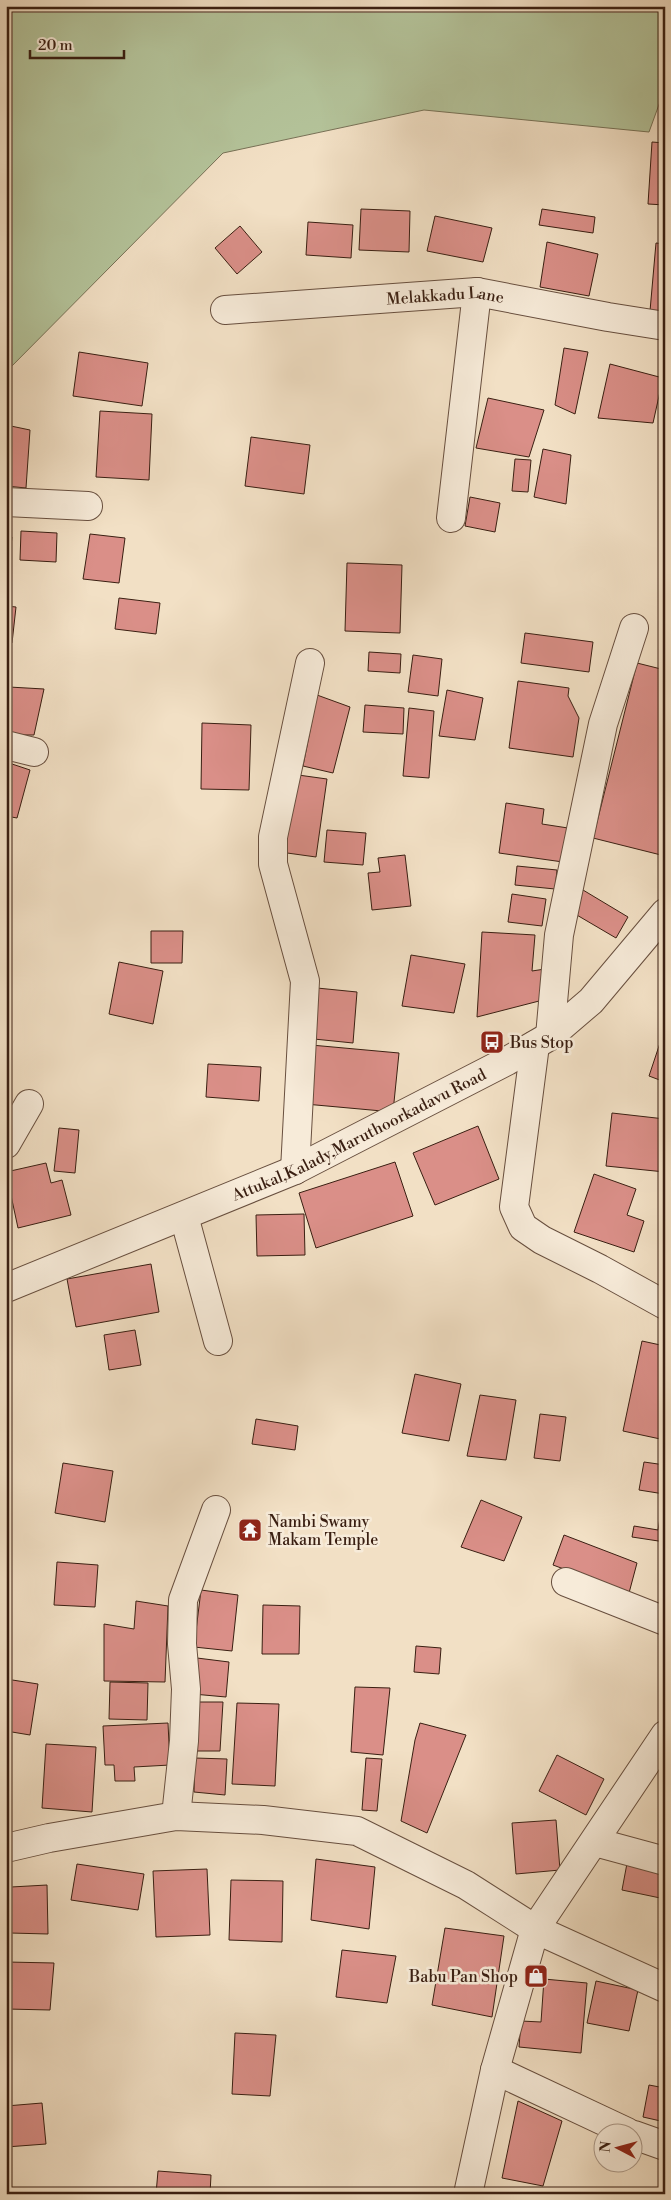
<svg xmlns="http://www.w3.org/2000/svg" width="671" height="2200" font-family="'Libre Bodoni',serif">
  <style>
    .green { fill: #b4c39a; stroke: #777156 }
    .building { fill: #da8f88; stroke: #3a1f12 }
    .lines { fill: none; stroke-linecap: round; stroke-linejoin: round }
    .minor-casing { stroke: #684f3f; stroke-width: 30 }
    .tertiary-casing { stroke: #684f3f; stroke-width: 30 }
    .minor { stroke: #f7ebd9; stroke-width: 28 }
    .tertiary { stroke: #f7ebd9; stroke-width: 28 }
    .labels { text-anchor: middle; stroke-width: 5; stroke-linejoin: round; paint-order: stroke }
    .street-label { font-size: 16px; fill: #3a1f12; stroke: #f7ebd9 }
    .poi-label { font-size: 16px; fill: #3a1f12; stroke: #f7ebd9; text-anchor: start }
  </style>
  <rect width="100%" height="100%" fill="#f2e0c5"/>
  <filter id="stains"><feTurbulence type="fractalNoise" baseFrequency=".004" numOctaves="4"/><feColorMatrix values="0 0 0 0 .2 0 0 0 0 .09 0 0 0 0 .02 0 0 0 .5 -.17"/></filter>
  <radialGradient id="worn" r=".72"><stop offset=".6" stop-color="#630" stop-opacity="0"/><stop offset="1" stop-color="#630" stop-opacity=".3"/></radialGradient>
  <path class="green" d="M6,6h659v82l-16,44 -225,-22 -201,43 -217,219z"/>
  <g class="building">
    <path d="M652,142l13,1v62l-17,-1z"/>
    <path d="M361,209l49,2 -1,41 -50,-2z"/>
    <path d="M542,209l53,8 -2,16 -54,-8z"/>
    <path d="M435,216l57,12 -9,34 -56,-11z"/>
    <path d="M308,222l45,3 -2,33 -45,-3z"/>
    <path d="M240,226l22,26 -25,22 -22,-26z"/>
    <path d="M547,242l51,12 -9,42 -49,-9z"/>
    <path d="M656,243l9,1v68l-15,-1z"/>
    <path d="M564,348l24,4 -13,62 -20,-9z"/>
    <path d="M79,352l69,11 -6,43 -69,-10z"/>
    <path d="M610,364l53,14 -10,45 -55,-5z"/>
    <path d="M488,398l56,12 -15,47 -53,-9z"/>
    <path d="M100,411l52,3 -3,66 -53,-3z"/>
    <path d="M6,425l24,5 -4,58 -20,-2z"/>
    <path d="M251,437l59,8 -6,49 -59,-8z"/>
    <path d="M543,449l28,6 -5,49 -32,-7z"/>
    <path d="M515,459l16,1 -3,32 -16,-1z"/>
    <path d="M470,497l30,6 -5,29 -30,-6z"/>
    <path d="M21,531l36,2 -1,29 -36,-2z"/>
    <path d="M90,534l35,4 -6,45 -36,-4z"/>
    <path d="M6,537h6l-6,54z"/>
    <path d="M347,563l55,2 -2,68 -55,-2z"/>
    <path d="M119,598l41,5 -4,31 -41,-5z"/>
    <path d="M6,606l10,1 -4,36 -6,-1z"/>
    <path d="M525,633l68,9 -4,30 -68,-9z"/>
    <path d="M369,652l32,2 -1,19 -32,-2z"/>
    <path d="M413,655l29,4 -4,37 -30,-4z"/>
    <path d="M637,663l28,7v186l-72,-18z"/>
    <path d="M518,681l51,7 -1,8 11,22 -6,39 -64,-9z"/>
    <path d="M9,687l35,2 -10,46h-28z"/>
    <path d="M447,690l36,8 -8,42 -36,-4z"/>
    <path d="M317,695l33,12 -17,66 -30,-7z"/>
    <path d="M365,705l39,3 -1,26 -40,-2z"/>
    <path d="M409,708l25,3 -5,67 -26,-2z"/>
    <path d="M202,723l49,2 -2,65 -48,-1z"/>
    <path d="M6,762l24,8 -13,48 -11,-2z"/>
    <path d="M291,774l36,5 -11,78 -36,-5z"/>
    <path d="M506,803l38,6 -2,15 26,4 -5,34 -64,-9z"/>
    <path d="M327,830l39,3 -3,32 -39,-3z"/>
    <path d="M405,855l6,51 -39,4 -4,-37 12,-1 -2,-14z"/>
    <path d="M517,866l40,4 -2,19 -40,-4z"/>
    <path d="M583,890l45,27 -12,21 -46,-27z"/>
    <path d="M512,894l34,5 -4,27 -34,-4z"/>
    <path d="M151,931h32l-1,32h-31z"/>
    <path d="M482,932l53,3 -3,36 13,-2 -2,31 -66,17z"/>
    <path d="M411,955l54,9 -11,49 -52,-7z"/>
    <path d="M119,962l44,9 -10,53 -44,-10z"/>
    <path d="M317,988l40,4 -4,51 -39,-4z"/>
    <path d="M660,1043l5,2v37l-16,-6z"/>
    <path d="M311,1045l88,8 -6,59 -88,-8z"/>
    <path d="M208,1064l53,3 -2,34 -53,-4z"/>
    <path d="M612,1113l53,6v53l-59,-6z"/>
    <path d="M478,1126l21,53 -64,26 -22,-52z"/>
    <path d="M59,1128l20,2 -4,43 -21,-2z"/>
    <path d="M395,1162l18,54 -97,32 -17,-55z"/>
    <path d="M46,1163l5,20 11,-3 9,35 -53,13 -12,-56z"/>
    <path d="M594,1174l42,15 -9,26 17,6 -10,31 -60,-20z"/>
    <path d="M304,1214l1,41 -48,1 -1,-41z"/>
    <path d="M151,1264l8,48 -83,15 -9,-48z"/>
    <path d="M135,1330l6,35 -32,5 -5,-35z"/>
    <path d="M642,1341l23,5v94l-42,-9z"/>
    <path d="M415,1374l46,10 -12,57 -47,-8z"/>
    <path d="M480,1395l36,5 -10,60 -39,-4z"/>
    <path d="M540,1414l26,3 -6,44 -26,-3z"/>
    <path d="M256,1419l42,7 -3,24 -43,-6z"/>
    <path d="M644,1462l21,3v77l-33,-5 2,-11 24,4 6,-36 -25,-4z"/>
    <path d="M63,1463l50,8 -8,51 -50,-9z"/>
    <path d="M481,1500l41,17 -18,44 -43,-14z"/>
    <path d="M564,1535l73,28 -8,30 -76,-28z"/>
    <path d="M57,1562l41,3 -3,42 -41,-2z"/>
    <path d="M201,1590l37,5 -6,56 -38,-4z"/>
    <path d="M136,1601l32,5 -3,76 -61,-1v-57l30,5z"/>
    <path d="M263,1605l37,1 -1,48h-37z"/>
    <path d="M416,1646l25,2 -2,26 -25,-2z"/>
    <path d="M197,1658l32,4 -3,35 -33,-3z"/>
    <path d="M6,1679l32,5 -8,51 -24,-4z"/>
    <path d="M110,1682l38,1 -1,37 -38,-1z"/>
    <path d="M355,1687l35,1 -7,67 -32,-3z"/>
    <path d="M198,1702h25l-3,49h-23z"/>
    <path d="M237,1703l42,1 -4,82 -43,-2z"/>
    <path d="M168,1723l2,42 -36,2 1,14h-20l-1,-16h-9l-2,-39z"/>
    <path d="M420,1723l46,12 -39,98 -26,-12 14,-81z"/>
    <path d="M46,1744l50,3 -4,65 -50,-4z"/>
    <path d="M557,1755l47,24 -18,36 -47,-24z"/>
    <path d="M195,1758l32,1 -2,36 -31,-3z"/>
    <path d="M366,1758l16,1 -5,52 -15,-1z"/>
    <path d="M556,1820l4,50 -44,4 -4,-51z"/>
    <path d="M628,1858l37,8v33l-43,-9z"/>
    <path d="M316,1859l59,8 -6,62 -58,-9z"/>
    <path d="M77,1864l67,10 -6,36 -67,-10z"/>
    <path d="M207,1869l3,66 -54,2 -3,-66z"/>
    <path d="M231,1880l52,1 -1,61 -53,-2z"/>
    <path d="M47,1885l1,49 -38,-1 1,-46z"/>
    <path d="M445,1928l59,8 -12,81 -60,-12z"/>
    <path d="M342,1950l54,6 -9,47 -51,-6z"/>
    <path d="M7,1962l47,1 -4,47 -43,-1z"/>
    <path d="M544,1979l43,4 -6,70 -62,-6 2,-26 20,1z"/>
    <path d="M596,1981l42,9 -9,41 -42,-8z"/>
    <path d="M235,2033l41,2 -6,61 -38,-2z"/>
    <path d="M649,2085l16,3v34l-22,-5z"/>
    <path d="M518,2101l44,20 -19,65 -41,-8z"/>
    <path d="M42,2103l4,41 -40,3v-41z"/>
    <path d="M158,2171l53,4 -1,19h-54z"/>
  </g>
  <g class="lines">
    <g class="minor-casing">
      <g id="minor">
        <path id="s1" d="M225,310l252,-18 131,25 57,9"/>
        <path d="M6,502l82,4"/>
        <path d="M451,518l26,-226"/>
        <path d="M6,745l28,7"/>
        <path d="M550,1036l9,-101 44,-211 31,-96"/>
        <path d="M535,1045l-21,162 9,20 19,13 58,29 65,36"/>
        <path d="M6,1144l23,-40"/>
        <path d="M295,1170l10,-189 -32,-117v-27l37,-174"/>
        <path d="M184,1216l34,125"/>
        <path d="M566,1582l99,39"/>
        <path d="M176,1816l8,-75 2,-52 -4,-45 1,-44 33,-90"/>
        <path d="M595,1842l70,19"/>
        <path d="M6,1848l43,-10 127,-22 87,4 94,11 109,54 69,44 130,59"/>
        <path d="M495,2070l132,62"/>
        <path d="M634,2135l31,11"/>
        <path d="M468,2194l27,-124 40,-141 130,-194"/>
      </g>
    </g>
    <g class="tertiary-casing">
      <g id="tertiary">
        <path id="s2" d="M6,1288l289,-118 212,-109 43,-25 41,-35 74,-88"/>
      </g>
    </g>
    <use href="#minor" class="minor"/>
    <use href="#tertiary" class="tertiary"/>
  </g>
  <defs>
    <g id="bus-square" transform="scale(1.25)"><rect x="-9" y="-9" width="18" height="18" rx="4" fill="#8f2418" stroke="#f7ebd9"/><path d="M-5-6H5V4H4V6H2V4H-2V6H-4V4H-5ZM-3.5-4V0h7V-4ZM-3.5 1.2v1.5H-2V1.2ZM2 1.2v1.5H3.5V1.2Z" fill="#fff"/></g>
    <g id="temple-square" transform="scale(1.25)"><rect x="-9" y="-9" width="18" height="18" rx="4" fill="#8f2418" stroke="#f7ebd9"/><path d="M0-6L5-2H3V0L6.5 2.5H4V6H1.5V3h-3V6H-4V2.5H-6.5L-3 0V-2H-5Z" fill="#fff"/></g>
    <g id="shop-square" transform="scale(1.25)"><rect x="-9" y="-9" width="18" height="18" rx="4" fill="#8f2418" stroke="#f7ebd9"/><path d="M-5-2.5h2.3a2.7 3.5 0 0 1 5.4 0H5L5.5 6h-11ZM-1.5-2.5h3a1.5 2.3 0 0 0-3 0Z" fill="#fff"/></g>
  </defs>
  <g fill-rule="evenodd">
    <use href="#bus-square" x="492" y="1042"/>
    <use href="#temple-square" x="250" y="1530"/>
    <use href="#shop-square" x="536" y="1976"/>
  </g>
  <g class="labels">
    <g class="street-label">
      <text dy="6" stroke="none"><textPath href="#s1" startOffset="221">Melakkadu Lane</textPath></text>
      <text dy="6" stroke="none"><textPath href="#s2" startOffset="385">Attukal,Kalady,Maruthoorkadavu Road</textPath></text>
    </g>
    <g class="poi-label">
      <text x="510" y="1048">Bus Stop</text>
      <text x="268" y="1527">Nambi Swamy<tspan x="268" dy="18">Makam Temple</tspan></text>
      <text x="518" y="1982" text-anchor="end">Babu Pan Shop</text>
    </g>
  </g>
  <rect width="671" height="2200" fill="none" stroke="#f2e0c5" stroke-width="25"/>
  <rect x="8" y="8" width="656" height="2185" fill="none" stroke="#3a1f12" stroke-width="2.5"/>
  <rect x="12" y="12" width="646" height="2175" fill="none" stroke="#3a1f12"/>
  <g transform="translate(618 2148) rotate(276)"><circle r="24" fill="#f7ebd9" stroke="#ab9989"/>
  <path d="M0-4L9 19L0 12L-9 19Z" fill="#8f2418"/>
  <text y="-8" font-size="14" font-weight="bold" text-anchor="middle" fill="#3a1f12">N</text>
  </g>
  <path d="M30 50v8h94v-8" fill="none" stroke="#3a1f12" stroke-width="2.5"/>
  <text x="38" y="50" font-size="15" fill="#3a1f12" stroke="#f7ebd9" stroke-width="4" paint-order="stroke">20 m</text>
  <rect width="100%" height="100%" filter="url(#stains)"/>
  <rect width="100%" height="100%" fill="url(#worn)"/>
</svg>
